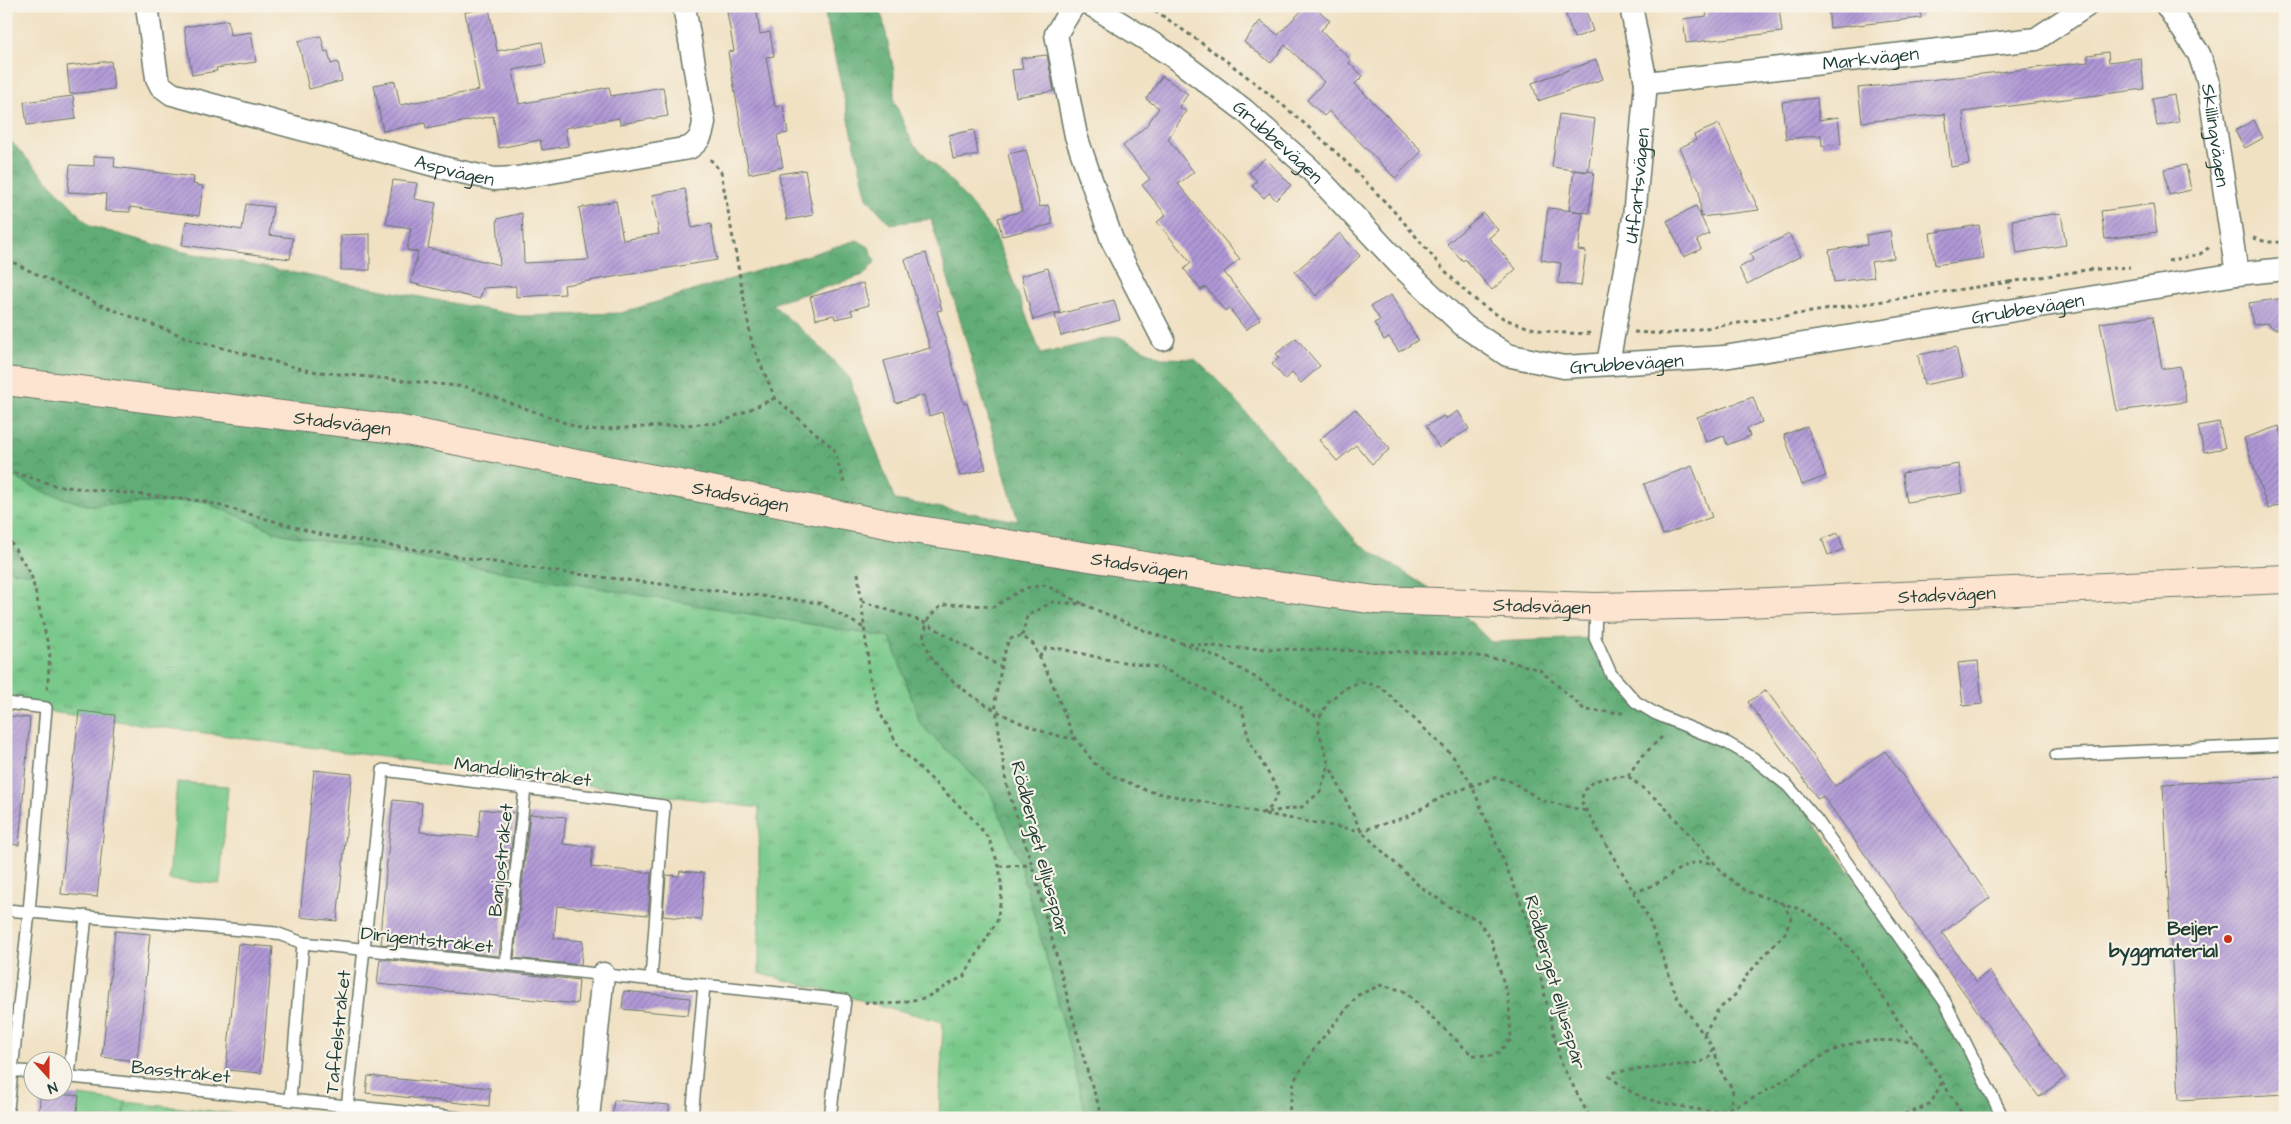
<svg xmlns="http://www.w3.org/2000/svg" width="2291" height="1124" font-family="'Architects Daughter',sans-serif">
  <style>
    .grass { fill: url(#grass-tufts); stroke: #4c8360 }
    .forest { fill: url(#forest-crowns); stroke: #407556 }
    .garden { fill: #79c98b; stroke: #4c8360 }
    .building { fill: url(#building-hatch) }
    .lines { fill: none; stroke-linecap: round; stroke-linejoin: round }
    .lane-casing { stroke: #687666; stroke-width: 14 }
    .street-casing { stroke: #687666; stroke-width: 25 }
    .secondary-casing { stroke: #687666; stroke-width: 30 }
    .path { stroke: #687666; stroke-width: 3; stroke-dasharray: 4 4; stroke-linecap: butt }
    .lane { stroke: #fff; stroke-width: 11 }
    .street { stroke: #fff; stroke-width: 22 }
    .secondary { stroke: #fde4d1; stroke-width: 28 }
    .poi-dot { fill: #c8321e; stroke: #f7f3e8; stroke-width: 2 }
    .labels { text-anchor: middle; stroke-width: 4.5; stroke-linejoin: round; paint-order: stroke }
    .street-label { font-size: 19px; fill: #1f3d34; stroke: #f7f3e8 }
    .poi-label { font-size: 19px; font-weight: bold; fill: #1f3d34; stroke: #f7f3e8; text-anchor: end }
  </style>
  <defs>
    <pattern id="grass-tufts" width="24" height="20" patternUnits="userSpaceOnUse" patternTransform="scale(1.25)"><rect width="24" height="20" fill="#79c98b"/><path d="M3 7l-1-3M5 7V3M7 7l1-3M15 17l-1-3M17 17v-4M19 17l1-3" fill="none" stroke="#63a472"/></pattern>
    <pattern id="forest-crowns" width="20" height="18" patternUnits="userSpaceOnUse" patternTransform="scale(1.25)"><rect width="20" height="18" fill="#62ad77"/><path d="M2 6a3 3 0 1 1 6 0M12 15a3 3 0 1 1 6 0" fill="none" stroke="#508e62"/></pattern>
    <pattern id="building-hatch" width="6" height="6" patternUnits="userSpaceOnUse" patternTransform="scale(1.25)"><rect width="6" height="6" fill="#b098d7"/><path d="M-1 1l2-2M0 6l6-6M5 7l2-2" fill="none" stroke="#8f7daf"/></pattern>
  </defs>
  <rect width="100%" height="100%" fill="#f7f3e8"/>
  <filter id="ink" filterUnits="userSpaceOnUse"><feTurbulence type="fractalNoise" baseFrequency=".02" numOctaves="2"/><feDisplacementMap in="SourceGraphic" scale="10" xChannelSelector="R" yChannelSelector="G"/><feConvolveMatrix kernelMatrix="1 2 1 2 8 2 1 2 1" color-interpolation-filters="sRGB"/></filter>
  <filter id="wash" filterUnits="userSpaceOnUse"><feTurbulence type="fractalNoise" baseFrequency=".0096" numOctaves="4" result="noise"/><feDisplacementMap in="SourceGraphic" scale="20" xChannelSelector="R" yChannelSelector="G"/><feGaussianBlur stdDeviation="1.12" result="paint"/><feColorMatrix in="noise" values="0 0 0 0 0 0 0 0 0 0 0 0 0 0 0 0 0 1.4 0 .05"/><feComposite in="paint" operator="in"/></filter>
  <g filter="url(#wash)">
    <rect width="100%" height="100%" fill="#f1e1c3"/>
    <g class="grass">
      <path d="M6,473l38,19 42,13 117,-4 79,33 609,104 30,87 69,67 28,66 34,120 35,140h-148l4,-96 -184,-49v-165l-753,-102v-136l25,3 -25,-38z"/>
      <path d="M125,1102l103,11 -1,5h-104z"/>
    </g>
    <g class="forest">
      <path d="M823,6h57l14,65v30l18,41 41,41 42,51 46,120 76,-18 44,22 34,1 28,27 135,157 94,60 39,39 104,-4 41,64 62,28 90,56 157,216 58,116h-916l-35,-140 -34,-120 -28,-66 -69,-67 -30,-87 -609,-104 -79,-33 -117,4 -42,-13 -38,-19v-337l84,90 89,25 341,65 101,-3 236,-73 12,7 6,15 -11,13 -92,29 44,39 32,33 47,124 123,21 -87,-302 -41,5 -23,-26z"/>
      <path d="M6,535l25,39 -25,-4z"/>
    </g>
    <g class="garden">
      <path d="M177,782l51,4 -8,98 -51,-4z"/>
      <path d="M79,1096l46,6 -2,16h-47z"/>
      <path d="M228,1113l50,4 -51,1z"/>
    </g>
    <g id="blocks">
      <g class="building">
        <path d="M726,6h30l4,28 10,-2 4,24 -8,1 9,50 8,-2 5,28 -11,2 6,32 -34,7 -21,-122 6,-1z"/>
        <path d="M1306,6h8l16,15 -9,9 30,30 -2,3 14,13 -8,8 67,67 -27,27 -66,-67 -5,5 -17,-16 17,-18 -39,-37 -14,18 -27,-21 16,-21 18,14z"/>
        <path d="M1563,6h21l9,25 -19,7z"/>
        <path d="M1731,6h27v4l21,-2 3,24 -96,11 -3,-24 24,-3 -1,-4 5,-1v-2z"/>
        <path d="M1828,6h92l1,12 -91,10z"/>
        <path d="M489,8l8,43 45,-9 4,22 -33,6 6,34 90,-17 2,9 52,-9 5,29 -48,8 -1,-6 -54,10 3,18 -26,4 -2,-10 -41,8 -6,-32 -67,13 -1,-6 -42,8 -9,-46 21,-4 5,24 79,-15 -14,-78z"/>
        <path d="M228,20l2,15 21,-3 5,30 -40,6 1,3 -25,4 -8,-48z"/>
        <path d="M321,36l4,16 3,-1 3,13 7,-2 4,19 -33,8 -11,-48z"/>
        <path d="M2108,52l1,10 32,-4 3,31 -181,23 6,52 -18,3 -6,-53 -83,8 -4,-34 230,-26v-7z"/>
        <path d="M1047,55l7,36 -38,6 -4,-27 11,-1 -2,-11z"/>
        <path d="M1596,60l7,19 -65,22 -6,-18z"/>
        <path d="M111,61l3,28 -44,5 -3,-28z"/>
        <path d="M1162,76l26,18 -9,13 7,4 -18,28 26,33 -16,12 62,75 -16,13 36,47 -14,11 -17,-22 -4,3 -19,-24 -5,3 -17,-21 7,-6 -34,-41 9,-7 -24,-30 8,-6 -27,-33 23,-20 13,-18 -13,-9z"/>
        <path d="M2174,95l5,27 -22,4 -5,-27z"/>
        <path d="M73,96l3,23 -49,6 -3,-23z"/>
        <path d="M1817,98l2,22 19,-3 3,27 -19,2 -1,-11 -35,4 -4,-37z"/>
        <path d="M1559,114l36,5 -7,53 -36,-5z"/>
        <path d="M2254,120l9,18 -18,10 -10,-17z"/>
        <path d="M1719,124l40,86 -58,7 -2,-27 -20,-42 17,-8 -2,-5z"/>
        <path d="M974,130l4,25 -25,4 -4,-24z"/>
        <path d="M1026,150l14,57 8,-2 5,19 -51,12 -4,-18 24,-7 -14,-57z"/>
        <path d="M94,156l21,1 -1,10 80,10 -1,7 10,2 -4,30 -69,-9v5l-25,-1 1,-17 -38,-2 2,-27 24,1z"/>
        <path d="M1265,158l26,27 -15,15 -7,-7 -5,5 -12,-12 5,-5 -8,-8z"/>
        <path d="M2186,165l5,25 -22,5 -5,-26z"/>
        <path d="M805,170l8,45 -26,5 -8,-46z"/>
        <path d="M1574,170l20,2 -5,41 -20,-3z"/>
        <path d="M393,180l24,3 -3,16 22,4 -8,45 72,17 -3,-46 25,-6 2,50 65,-3 -10,-52 37,-7 7,39 36,-6 -7,-39 33,-6 7,39 19,-4 6,36 -153,25 1,9 -49,3v-11l-33,2 -3,11 -69,-16 7,-31 -11,-2 4,-22 -25,-4z"/>
        <path d="M246,204l27,3 -4,28 24,3 -3,21 -108,-14 4,-24 56,9z"/>
        <path d="M2153,204l4,28 -52,7 -4,-28z"/>
        <path d="M1696,206l13,28 -12,6 4,9 -17,8 -17,-36z"/>
        <path d="M1548,208l35,4 -5,38 8,1 -5,35 -23,-3 3,-20 -20,-3z"/>
        <path d="M1483,213l15,17 -9,8 27,31 -24,21 -27,-31 -2,2 -16,-17z"/>
        <path d="M2061,213l5,32 -49,8 -5,-33z"/>
        <path d="M1979,225l5,33 -49,7 -5,-32z"/>
        <path d="M1890,231l4,27 -23,4 3,15 -40,5 -5,-32 38,-5 -1,-10z"/>
        <path d="M1340,233l20,23 -44,40 -21,-24z"/>
        <path d="M370,234v36h-29v-35z"/>
        <path d="M1789,234l12,22 -54,28 -8,-16 14,-8 -3,-6z"/>
        <path d="M926,253l16,57 -5,1 27,93 3,-1 19,66 -26,7 -18,-64 -13,4 -5,-21 -28,8 -12,-42 46,-13 -25,-89z"/>
        <path d="M1048,268l12,44 -27,8 -12,-44z"/>
        <path d="M863,283l6,22 -18,5 2,5 -18,4 -1,-4 -18,4 -6,-22z"/>
        <path d="M1391,295l27,45 -19,12 -10,-15 -5,3 -10,-17 6,-3 -9,-14z"/>
        <path d="M2285,298v30l-11,1 -7,-6 -14,2 -4,-22z"/>
        <path d="M1114,300l6,20 -59,16 -6,-21z"/>
        <path d="M2153,316l9,53 18,-3 6,36 -69,9 -17,-88z"/>
        <path d="M1296,338l24,28 -19,17 -9,-10 -7,6 -13,-15 7,-6 -3,-4z"/>
        <path d="M1956,347l7,30 -39,8 -6,-30z"/>
        <path d="M1753,397l9,25 -15,6 3,8 -23,9 -3,-9 -18,6 -9,-25z"/>
        <path d="M1355,409l35,40 -18,15 -16,-19 -19,16 -18,-21z"/>
        <path d="M1458,411l11,18 -30,19 -13,-22 18,-10 1,3z"/>
        <path d="M2219,422l6,26 -21,4 -6,-26z"/>
        <path d="M1807,426l19,50 -24,9 -18,-50z"/>
        <path d="M2279,426l6,17v60l-17,6 -24,-71z"/>
        <path d="M1959,464l4,29 -56,9 -5,-29z"/>
        <path d="M1692,466l20,51 -49,18 -19,-51z"/>
        <path d="M1838,533l6,16 -16,6 -6,-16z"/>
        <path d="M1978,661l4,43 -19,2 -5,-43z"/>
        <path d="M1766,690l69,96 50,-35 105,147 -48,35 34,48 13,-10 76,107 -26,19 -216,-301 -5,3 -70,-97z"/>
        <path d="M79,711l36,4 -18,182 -36,-3z"/>
        <path d="M6,716l24,2 -11,127 -13,-1z"/>
        <path d="M314,770l38,4 -15,147 -37,-4z"/>
        <path d="M2285,777v317l-106,6 -16,-316z"/>
        <path d="M393,800l29,3 -2,29 58,5 3,-28 34,4 -16,143 -118,-12 1,-9h-2z"/>
        <path d="M530,814l36,3 -3,27 30,3 -2,20 60,6 -3,42 -91,-9 -3,32 29,3 -2,24 -67,-7z"/>
        <path d="M680,871l24,2 -3,47 -38,-4 3,-41 13,1z"/>
        <path d="M115,931l35,3 -13,127 -35,-4z"/>
        <path d="M238,944l35,3 -12,126 -35,-3z"/>
        <path d="M380,959l199,21 -2,24 -200,-20z"/>
        <path d="M624,991l66,7 -2,17 -66,-6z"/>
        <path d="M368,1076l122,12 -1,18 -123,-13z"/>
        <path d="M41,1092l38,4 -3,22h-38z"/>
        <path d="M614,1100l55,5v13h-57z"/>
      </g>
    </g>
  </g>
  <g filter="url(#ink)">
    <use href="#blocks" fill-opacity="0" stroke="#687666" stroke-width="1"/>
    <g class="lines">
      <g class="lane-casing">
        <g id="lane">
          <path d="M1596,607l-1,31 16,36 25,28 20,12 71,29 26,15 35,28 28,33 129,183 58,116"/>
          <path d="M6,703l40,5 -17,204 -22,206"/>
          <path d="M2056,755l229,-10"/>
          <path d="M6,910l270,23 27,10 542,57 -15,118"/>
          <path d="M506,964l19,-176"/>
          <path d="M6,1070l26,2"/>
          <path d="M62,1076l399,42"/>
          <path d="M69,1076l17,-160"/>
          <path d="M290,1100l13,-157"/>
          <path d="M346,1118l37,-348 281,36 -13,173"/>
          <path d="M692,1118l12,-133"/>
        </g>
      </g>
      <g class="street-casing">
        <g id="street">
          <path id="s1" d="M147,6l10,72 4,8 11,8 280,76 42,9 23,-1 172,-30c11,-7 13,-13 15,-26l-20,-116"/>
          <path d="M1073,6l-17,28 20,102 36,104 51,99"/>
          <path id="s2" d="M1093,6l78,49 73,55 66,59 91,97 63,60 43,29 28,6 29,6 160,-10 513,-83 48,-5"/>
          <path id="s3" d="M2167,6l32,48 9,26 29,194"/>
          <path id="s4" d="M1646,83l390,-44 50,-33"/>
          <path id="s5" d="M1608,364l26,-146 12,-135 -15,-77"/>
          <path d="M588,1118l15,-144"/>
        </g>
      </g>
      <g class="secondary-casing">
        <g id="secondary">
          <path id="s6" d="M6,381l390,48 511,99 332,53 137,19 220,7 126,-3 563,-25"/>
        </g>
      </g>
      <g class="path">
        <path d="M1148,6c71,48 138,97 199,157 20,20 41,41 60,63 26,30 48,61 81,83 31,21 68,26 105,24"/>
        <path d="M710,159l11,13 31,172 23,54 59,51 10,34"/>
        <path d="M2253,238l14,4h18"/>
        <path d="M6,259l92,45 98,37 114,30 157,16 118,43 135,-7 55,-25"/>
        <path d="M2168,261l32,-7 11,-8"/>
        <path d="M2009,282l77,-12 44,-3"/>
        <path d="M1634,332l32,2 343,-52 1,7"/>
        <path d="M6,470l51,16 146,15 120,34 228,36 269,32 44,25"/>
        <path d="M6,535l25,39 19,79 -3,39"/>
        <path d="M858,573l12,104 9,33 21,39 73,70 16,20 10,27 3,26 -5,29 -33,55 -39,22 -37,6 -27,-2"/>
        <path d="M862,601l64,22 75,44"/>
        <path d="M1022,636l5,-20 25,-14 31,2 65,28 33,11"/>
        <path d="M1181,643l52,5 224,5 48,7 35,10 45,40 38,3"/>
        <path d="M1187,645c49,17 89,45 132,73"/>
        <path d="M1039,657l7,-9 16,1 43,10 57,9 80,40 7,33 30,50 -9,17 -7,5"/>
        <path d="M1076,739c-45,-5 -114,-41 -142,-78 -5,-6 -8,-17 -11,-24l6,-20 13,-12 20,-1 31,3 32,-19 20,-3 38,19"/>
        <path d="M1628,776l12,-18 24,-23"/>
        <path d="M1265,814l96,17 45,-14 40,-22 51,-18 15,5 29,18 45,11"/>
        <path d="M999,866l33,-1"/>
        <path d="M1633,891c27,-2 41,-25 65,-29 5,-1 12,1 17,1"/>
        <path d="M1704,1034l14,-24 17,-15 12,-20 38,-42 6,-15 -8,-15"/>
        <path d="M1713,1048l-4,10 -11,5 -83,9 -5,4c19,18 38,25 64,29 12,2 26,6 38,6 43,-3 85,-45 125,-62 24,-11 53,-9 79,-7"/>
        <path d="M1103,1118l-15,-44 -56,-209 -26,-82 -11,-82 8,-43 6,-19 13,-3 11,8 18,36 21,53 22,30 19,13 35,15 114,22 40,-6 18,-15 9,-27 -10,-33v-14l10,-17 16,-13 17,-6 19,5 71,68 18,26 55,131 36,151 29,55"/>
        <path d="M1288,1118l6,-37 22,-35 42,-51 23,-10 23,6 68,64 23,1 16,-17 -2,-37 -18,-63 -14,-20 -23,-9 -36,-25 -57,-54 -32,-66"/>
        <path d="M1729,1118l4,-29 -10,-13 -10,-28 -36,-51 -29,-80 -67,-116c6,-25 25,-23 47,-25l34,28 63,71 21,16 56,19 28,18 25,26 44,68 23,27 39,63v6"/>
        <path d="M1889,1118l29,-8 13,-7 11,-21"/>
      </g>
      <use href="#lane" class="lane"/>
      <use href="#street" class="street"/>
      <use href="#secondary" class="secondary"/>
    </g>
  </g>
  <circle class="poi-dot" cx="2228" cy="939" r="5"/>
  <g class="labels">
    <g class="street-label">
      <text dy="7" stroke="none"><textPath href="#s4" startOffset="226">Markvägen</textPath></text>
      <text dy="7" stroke="none"><textPath href="#s3" startOffset="141">Skillingvägen</textPath></text>
      <text dy="7" stroke="none"><textPath href="#s2" startOffset="230">Grubbevägen</textPath></text>
      <text dy="7" stroke="none"><textPath href="#s1" startOffset="388">Aspvägen</textPath></text>
      <text dy="7" stroke="none"><textPath href="#s5" startOffset="181">Utfartsvägen</textPath></text>
      <text dy="7" stroke="none"><textPath href="#s2" startOffset="1070">Grubbevägen</textPath></text>
      <text dy="7" stroke="none"><textPath href="#s2" startOffset="665">Grubbevägen</textPath></text>
      <text dy="7" stroke="none"><textPath href="#s6" startOffset="339">Stadsvägen</textPath></text>
      <text dy="7" stroke="none"><textPath href="#s6" startOffset="744">Stadsvägen</textPath></text>
      <text dy="7" stroke="none"><textPath href="#s6" startOffset="1149">Stadsvägen</textPath></text>
      <text dy="7" stroke="none"><textPath href="#s6" startOffset="1959">Stadsvägen</textPath></text>
      <text dy="7" stroke="none"><textPath href="#s6" startOffset="1554">Stadsvägen</textPath></text>
      <text transform="translate(523 771) rotate(7)" y="7">Mandolinstråket</text>
      <text transform="translate(1041 848) rotate(75)" y="7">Rödberget elljusspår</text>
      <text transform="translate(500 860) rotate(-84)" y="7">Banjostråket</text>
      <text transform="translate(427 939) rotate(6)" y="7">Dirigentstråket</text>
      <text transform="translate(1556 982) rotate(74)" y="7">Rödberget elljusspår</text>
      <text transform="translate(337 1032) rotate(-84)" y="7">Taffelstråket</text>
      <text transform="translate(181 1071) rotate(6)" y="7">Basstråket</text>
    </g>
    <g class="poi-label">
      <text x="2218" y="935">Beijer<tspan x="2218" dy="22">byggmaterial</tspan></text>
    </g>
  </g>
  <rect width="2291" height="1124" fill="none" stroke="#f7f3e8" stroke-width="25"/>
  <g transform="translate(48 1076) rotate(159)"><circle r="24" fill="#f7f3e8" stroke="#a1aaa0"/>
  <path d="M0-4L9 19L0 12L-9 19Z" fill="#c8321e"/>
  <text y="-8" font-size="14" font-weight="bold" text-anchor="middle" fill="#1f3d34">N</text>
  </g>
</svg>
